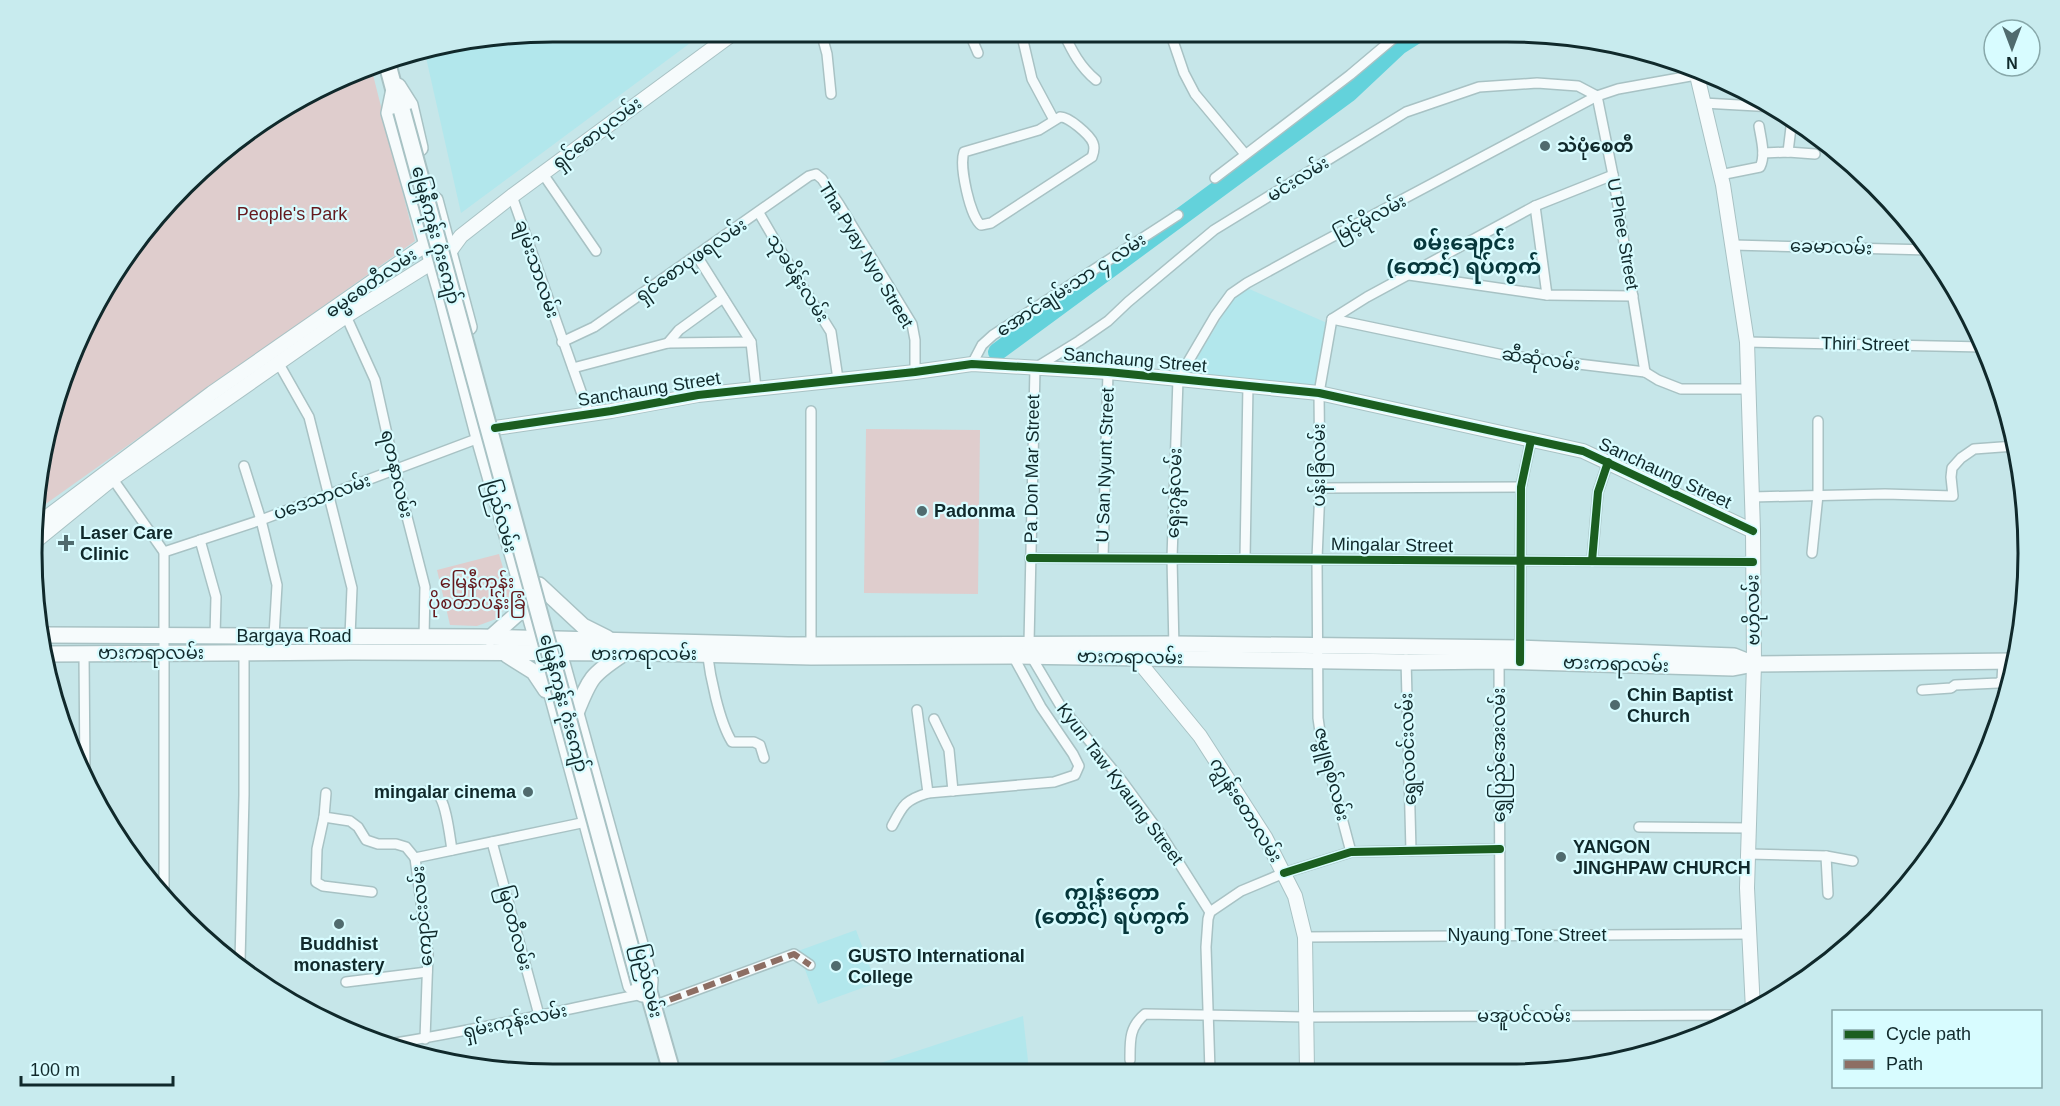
<svg xmlns="http://www.w3.org/2000/svg" width="2060" height="1106" font-family="Arial,'Noto Sans Myanmar',sans-serif">
  <style>
    .built { fill: #b2e7ec }
    .green { fill: #dfcdcd }
    .lines { fill: none; stroke-linecap: round; stroke-linejoin: round }
    .river { stroke: #63d2db; stroke-width: 18 }
    .street-casing { stroke: #a8c2c4; stroke-width: 12 }
    .secondary-casing { stroke: #a8c2c4; stroke-width: 16 }
    .primary-casing { stroke: #a8c2c4; stroke-width: 18 }
    .highway-casing { stroke: #a8c2c4; stroke-width: 20 }
    .street { stroke: #f6fbfc; stroke-width: 9 }
    .secondary { stroke: #f6fbfc; stroke-width: 14 }
    .primary { stroke: #f6fbfc; stroke-width: 15 }
    .highway { stroke: #f6fbfc; stroke-width: 16 }
    .highway-bridge-casing { stroke: #a8c2c4; stroke-width: 20; stroke-linecap: butt }
    .highway-bridge { stroke: #f6fbfc; stroke-width: 16 }
    .quiet { stroke: #8d6e63; stroke-width: 6; stroke-dasharray: 12 6; stroke-linecap: butt }
    .cycleway-casing { stroke: #d8fcff; stroke-width: 11 }
    .cycleway { stroke: #1b5e20; stroke-width: 8 }
    .poi-dot { fill: #506b6e; stroke: #d8fcff; stroke-width: 2 }
    .labels { text-anchor: middle; stroke-width: 4.5; stroke-linejoin: round; paint-order: stroke }
    .street-label { font-size: 18px; fill: #10292b; stroke: #d8fcff }
    .poi-label { font-size: 18px; font-weight: bold; fill: #10292b; stroke: #d8fcff; text-anchor: start }
    .park-label { font-size: 18px; fill: #64191d; stroke: #d8fcff }
    .quarter-label { font-size: 21px; font-weight: bold; fill: #06373b; stroke: #d8fcff }
    .rim { fill: none; stroke: #10292b; stroke-width: 3 }
  </style>
  <rect width="100%" height="100%" fill="#c6e6e9"/>
  <g class="built">
    <path d="M553,32h152l-244,181 -36,-160z"/>
    <path d="M1247,288l80,35 -11,67 -131,-12 47,-78z"/>
    <path d="M856,930l20,53 -58,21 -20,-53z"/>
    <path d="M1023,1016l5,45 -1,11h-174z"/>
  </g>
  <g class="green">
    <path d="M371,67l44,174 -375,267 9,-90 70,-154 116,-125z"/>
    <path d="M866,429l114,1 -2,164 -114,-1z"/>
    <path d="M499,554l13,45 -16,20 -19,7 -27,-1 -13,-55z"/>
  </g>
  <g class="lines">
    <path class="river" d="M997,352l352,-259 50,-47 22,-14"/>
    <g class="street-casing">
      <g id="street">
        <path d="M821,32l6,22 4,40"/>
        <path d="M969,32l9,21"/>
        <path d="M1021,32l11,47 22,41"/>
        <path d="M1063,32c9,19 17,35 33,48"/>
        <path d="M1170,32l14,41 11,21 50,60"/>
        <path d="M1597,96l16,79 32,197"/>
        <path d="M1703,103l72,4"/>
        <path d="M1060,117c8,-1 30,18 33,26 2,5 1,9 -1,14l-101,66 -10,2c-11,-8 -22,-59 -17,-73l75,-22z"/>
        <path d="M1788,152l4,-33"/>
        <path d="M1763,153l25,-1 27,2"/>
        <path d="M543,174l53,77"/>
        <path d="M1720,175l40,-8c6,-12 1,-28 -1,-41"/>
        <path d="M1215,178l135,-103 51,-43"/>
        <path d="M512,196l77,218"/>
        <path d="M1535,206l12,89"/>
        <path d="M759,213l32,55 40,64 7,47"/>
        <path d="M1733,245l197,5"/>
        <path d="M697,256l54,86 5,46"/>
        <path d="M1409,275l138,20 86,1"/>
        <path d="M346,316l29,64 20,90 30,117 -1,50"/>
        <path d="M1332,319l172,36 141,17 13,8 23,9h67"/>
        <path d="M562,342l32,-15 215,-151 7,-2 6,5 17,25 73,120 3,16v32"/>
        <path d="M1747,342l237,5"/>
        <path d="M668,343l11,-13 44,-32"/>
        <path d="M279,364l30,53 43,171 -2,48"/>
        <path d="M972,364l10,-19 11,-10 185,-120"/>
        <path d="M573,368l95,-25 83,-1"/>
        <path d="M811,411v238"/>
        <path d="M244,466l17,54 16,65 -3,51"/>
        <path d="M110,475l54,77v347"/>
        <path d="M1320,488l201,-1"/>
        <path d="M1752,497l133,-3 68,2 -2,-19 1,-9 9,-10 13,-9 41,-3"/>
        <path d="M200,540l16,57 -1,39"/>
        <path d="M164,552l97,-32 218,-82"/>
        <path d="M1812,553l6,-58v-74"/>
        <path d="M1030,558l723,4"/>
        <path d="M1103,558l5,-186"/>
        <path d="M1245,559l3,-174"/>
        <path d="M1592,561l6,-69 10,-30"/>
        <path d="M1029,643l6,-275 44,-27 29,-20 20,-19 86,-72 192,-118 73,-25 58,-4 41,3 19,10"/>
        <path d="M1174,649l-2,-91 6,-179 37,-63 16,-22 16,-11 51,-28 299,-159 21,-7 78,-14"/>
        <path d="M1520,650l1,-163 10,-47"/>
        <path d="M707,651c3,25 12,70 25,91h22l6,3 4,13"/>
        <path d="M84,654l1,121"/>
        <path d="M1031,656l29,49 62,76 38,52 50,79"/>
        <path d="M1499,658l1,277"/>
        <path d="M1406,659l5,192"/>
        <path d="M1922,690l29,-2 4,-3 43,-2 4,-3 1,-18"/>
        <path d="M917,710l11,83"/>
        <path d="M934,719l15,31 4,41"/>
        <path d="M326,793l-2,24 26,4 8,6 8,13 12,4h18l10,3 9,11"/>
        <path d="M417,793c6,-1 14,-3 20,1 9,6 13,44 15,56"/>
        <path d="M324,817l-7,32 -1,33 7,4 49,6"/>
        <path d="M892,826c11,-21 13,-26 36,-33l126,-11 21,-7 4,-9 -6,-12 -32,-47 -28,-51"/>
        <path d="M1639,827l110,1"/>
        <path d="M492,842l47,173"/>
        <path d="M1351,852l-30,-113 -3,-21 -1,-159 3,-71 -1,-95 13,-74 35,-22 168,-91 78,-31"/>
        <path d="M1748,854l78,2 27,5"/>
        <path d="M1826,856l2,38"/>
        <path d="M1210,912l31,-21 43,-18 67,-21 149,-3"/>
        <path d="M1305,937l445,-3"/>
        <path d="M240,962l4,-167v-142"/>
        <path d="M346,982l81,-10"/>
        <path d="M653,1006l141,-52 16,11"/>
        <path d="M425,1039l3,-85 -13,-96 171,-36"/>
        <path d="M388,1044c86,-13 169,-33 254,-50"/>
        <path d="M1130,1060c0,-19 -1,-33 15,-46l161,3 437,-2"/>
        <path d="M1210,1071l-4,-124 2,-28 2,-7"/>
        <path d="M649,1073l13,-3"/>
      </g>
    </g>
    <g class="secondary-casing">
      <g id="secondary">
        <path d="M1696,71l27,114 24,157 6,189 1,133 -7,224 6,122"/>
        <path d="M495,428l116,-17 87,-16 217,-23 57,-8 136,8 211,21 264,58 170,80"/>
        <path d="M39,523l173,-130 213,-148 11,-4"/>
        <path d="M37,540l75,-61 234,-163 104,-65 11,-15 51,-40 223,-164"/>
        <path d="M1134,652l1,5 65,79 65,101 30,59 10,41 2,134"/>
      </g>
    </g>
    <g class="primary-casing">
      <g id="primary">
        <path d="M398,86l12,19 10,43"/>
        <path d="M394,89l-5,24 54,187 36,138 62,216 90,332 11,8"/>
        <path d="M435,200l34,127"/>
        <path d="M539,585l44,41 24,12"/>
        <path d="M44,635l436,2 308,8 386,-1 346,4 214,8 20,8"/>
        <path d="M490,638l36,-32"/>
        <path d="M557,645l93,335 -1,13"/>
        <path d="M48,654l303,-2 299,1 161,4 202,-1 393,6 93,-1 234,7 21,-4 261,-3"/>
        <path d="M507,655l27,17 12,18"/>
        <path d="M576,713c14,-35 15,-38 47,-59"/>
      </g>
    </g>
    <g class="highway-casing">
      <g id="highway">
        <path d="M386,59l8,30 8,22"/>
        <path d="M640,983l9,10 23,80"/>
      </g>
    </g>
    <use href="#street" class="street"/>
    <use href="#secondary" class="secondary"/>
    <use href="#primary" class="primary"/>
    <use href="#highway" class="highway"/>
    <g class="highway-bridge-casing">
      <path id="highway-bridge" d="M402,111l238,872"/>
    </g>
    <use href="#highway-bridge" class="highway-bridge"/>
    <path class="quiet" d="M653,1006l141,-52 16,11"/>
    <g class="cycleway-casing">
      <g id="cycleway">
        <path d="M495,428l116,-17 87,-16 217,-23 57,-8 136,8 211,21 264,58 170,80"/>
        <path d="M1030,558l723,4"/>
        <path d="M1592,561l6,-69 10,-30"/>
        <path d="M1520,662l1,-175 10,-47"/>
        <path d="M1284,873l67,-21 149,-3"/>
      </g>
    </g>
    <use href="#cycleway" class="cycleway"/>
  </g>
  <g class="poi-dot">
    <circle cx="1545" cy="146" r="6"/>
    <circle cx="922" cy="511" r="6"/>
    <path d="M63 534h6v6h6v6h-6v6h-6v-6h-6v-6h6z"/>
    <circle cx="1615" cy="705" r="6"/>
    <circle cx="528" cy="792" r="6"/>
    <circle cx="1561" cy="857" r="6"/>
    <circle cx="339" cy="924" r="6"/>
    <circle cx="836" cy="966" r="6"/>
  </g>
  <g class="labels">
    <g class="street-label">
      <text transform="translate(597 133) rotate(-37)" y="6">ရှင်စောပုလမ်း</text>
      <text transform="translate(1298 179) rotate(-32)" y="6">မင်းလမ်း</text>
      <text transform="translate(1370 218) rotate(-28)" y="6">မြင့်မိုလမ်း</text>
      <text transform="translate(1623 234) rotate(80)" y="6">U Phee Street</text>
      <text transform="translate(436 235) rotate(75)" y="6">မြေနီကုန်း ဂုံးကျော်</text>
      <text transform="translate(1831 247) rotate(2)" y="6">ခေမာလမ်း</text>
      <text transform="translate(866 255) rotate(59)" y="6">Tha Pyay Nyo Street</text>
      <text transform="translate(691 260) rotate(-35)" y="6">ရှင်စောပုဖရလမ်း</text>
      <text transform="translate(537 269) rotate(71)" y="6">ချမ်းသာလမ်း</text>
      <text transform="translate(798 278) rotate(58)" y="6">သုခမိန်းလမ်း</text>
      <text transform="translate(371 283) rotate(-35)" y="6">ဓမ္မစေတီလမ်း</text>
      <text transform="translate(1071 285) rotate(-33)" y="6">အောင်ချမ်းသာ ၄ လမ်း</text>
      <text transform="translate(1865 344) rotate(1)" y="6">Thiri Street</text>
      <text transform="translate(1541 359) rotate(8)" y="6">ဆီဆုံလမ်း</text>
      <text transform="translate(1135 360) rotate(5)" y="6">Sanchaung Street</text>
      <text transform="translate(649 389) rotate(-9)" y="6">Sanchaung Street</text>
      <text transform="translate(1105 465) rotate(-88)" y="6">U San Nyunt Street</text>
      <text transform="translate(1319 465) rotate(-90)" y="6">ပန်းခြံလမ်း</text>
      <text transform="translate(1032 469) rotate(-89)" y="6">Pa Don Mar Street</text>
      <text transform="translate(1665 473) rotate(25)" y="6">Sanchaung Street</text>
      <text transform="translate(397 474) rotate(77)" y="6">ရတနာလမ်း</text>
      <text transform="translate(1174 493) rotate(-88)" y="6">ရှေးဂွန်လမ်း</text>
      <text transform="translate(322 497) rotate(-20)" y="6">ပဒေသာလမ်း</text>
      <text transform="translate(501 516) rotate(74)" y="6">ပြည်လမ်း</text>
      <text transform="translate(1392 545) rotate(1)" y="6">Mingalar Street</text>
      <text transform="translate(1753 610) rotate(-91)" y="6">ဗဟိုလမ်း</text>
      <text x="294" y="642">Bargaya Road</text>
      <text x="151" y="659">ဗားကရာလမ်း</text>
      <text x="644" y="660">ဗားကရာလမ်း</text>
      <text transform="translate(1130 657) rotate(1)" y="6">ဗားကရာလမ်း</text>
      <text transform="translate(1616 664) rotate(2)" y="6">ဗားကရာလမ်း</text>
      <text transform="translate(564 703) rotate(75)" y="6">မြေနီကုန်း ဂုံးကျော်</text>
      <text transform="translate(1408 749) rotate(-92)" y="6">ရွှေလဝင်းလမ်း</text>
      <text transform="translate(1499 755) rotate(-90)" y="6">ရွှေပြည်အေးလမ်း</text>
      <text transform="translate(1332 774) rotate(76)" y="6">ဇမ္ဗူရစ်လမ်း</text>
      <text transform="translate(1120 784) rotate(53)" y="6">Kyun Taw Kyaung Street</text>
      <text transform="translate(1246 810) rotate(58)" y="6">ကျွန်းတောလမ်း</text>
      <text transform="translate(422 916) rotate(-95)" y="6">ကျောင်းလမ်း</text>
      <text transform="translate(515 928) rotate(75)" y="6">မြဝတီလမ်း</text>
      <text x="1527" y="941">Nyaung Tone Street</text>
      <text transform="translate(648 981) rotate(77)" y="6">ပြည်လမ်း</text>
      <text x="1524" y="1022">မအူပင်လမ်း</text>
      <text transform="translate(515 1021) rotate(-12)" y="6">ရှမ်းကုန်းလမ်း</text>
    </g>
    <g class="poi-label">
      <text x="1557" y="152">သဲပုံစေတီ</text>
      <text x="934" y="517">Padonma</text>
      <text x="80" y="539">Laser Care<tspan x="80" dy="21">Clinic</tspan></text>
      <text x="1627" y="701">Chin Baptist<tspan x="1627" dy="21">Church</tspan></text>
      <text x="516" y="798" text-anchor="end">mingalar cinema</text>
      <text x="1573" y="853">YANGON<tspan x="1573" dy="21">JINGHPAW CHURCH</tspan></text>
      <text x="339" y="950" text-anchor="middle">Buddhist<tspan x="339" dy="21">monastery</tspan></text>
      <text x="848" y="962">GUSTO International<tspan x="848" dy="21">College</tspan></text>
    </g>
    <g class="park-label">
      <text x="292" y="220">People's Park</text>
      <text x="477" y="588">မြေနီကုန်း<tspan x="477" dy="21">ပိုစတာပန်းခြံ</tspan></text>
    </g>
    <g class="quarter-label">
      <text x="1464" y="250">စမ်းချောင်း<tspan x="1464" dy="24">(တောင်) ရပ်ကွက်</tspan></text>
      <text x="1112" y="900">ကျွန်းတော<tspan x="1112" dy="24">(တောင်) ရပ်ကွက်</tspan></text>
    </g>
  </g>
  <path d="M0 0H2060V1106H0ZM553 42H1507A511 511 0 0 1 2018 553V553A511 511 0 0 1 1507 1064H553A511 511 0 0 1 42 553V553A511 511 0 0 1 553 42Z" fill="#c8ebee" fill-rule="evenodd"/>
  <path class="rim" d="M553 42H1507A511 511 0 0 1 2018 553V553A511 511 0 0 1 1507 1064H553A511 511 0 0 1 42 553V553A511 511 0 0 1 553 42Z"/>
  <rect x="1832" y="1010" width="210" height="78" fill="#d8fcff" stroke="#88a8aa" stroke-width="1.5"/>
  <rect x="1844" y="1030" width="30" height="9" fill="#1b5e20" stroke="#88a8aa" stroke-width="1.5"/>
  <text x="1886" y="1040" font-size="18" fill="#10292b">Cycle path</text>
  <rect x="1844" y="1060" width="30" height="9" fill="#8d6e63" stroke="#88a8aa" stroke-width="1.5"/>
  <text x="1886" y="1070" font-size="18" fill="#10292b">Path</text>
  <g transform="translate(2012 48) rotate(180)"><circle r="28" fill="#d8fcff" stroke="#88a8aa" stroke-width="1.5"/>
  <path d="M0-4.5L10 22L0 15L-10 22Z" fill="#506b6e"/>
  <text y="-9" font-size="16" font-weight="bold" text-anchor="middle" fill="#10292b">N</text>
  </g>
  <path d="M21 1076v9h152v-9" fill="none" stroke="#10292b" stroke-width="3"/>
  <text x="30" y="1076" font-size="18" fill="#10292b" stroke="#d8fcff" stroke-width="4.5" paint-order="stroke">100 m</text>
</svg>
